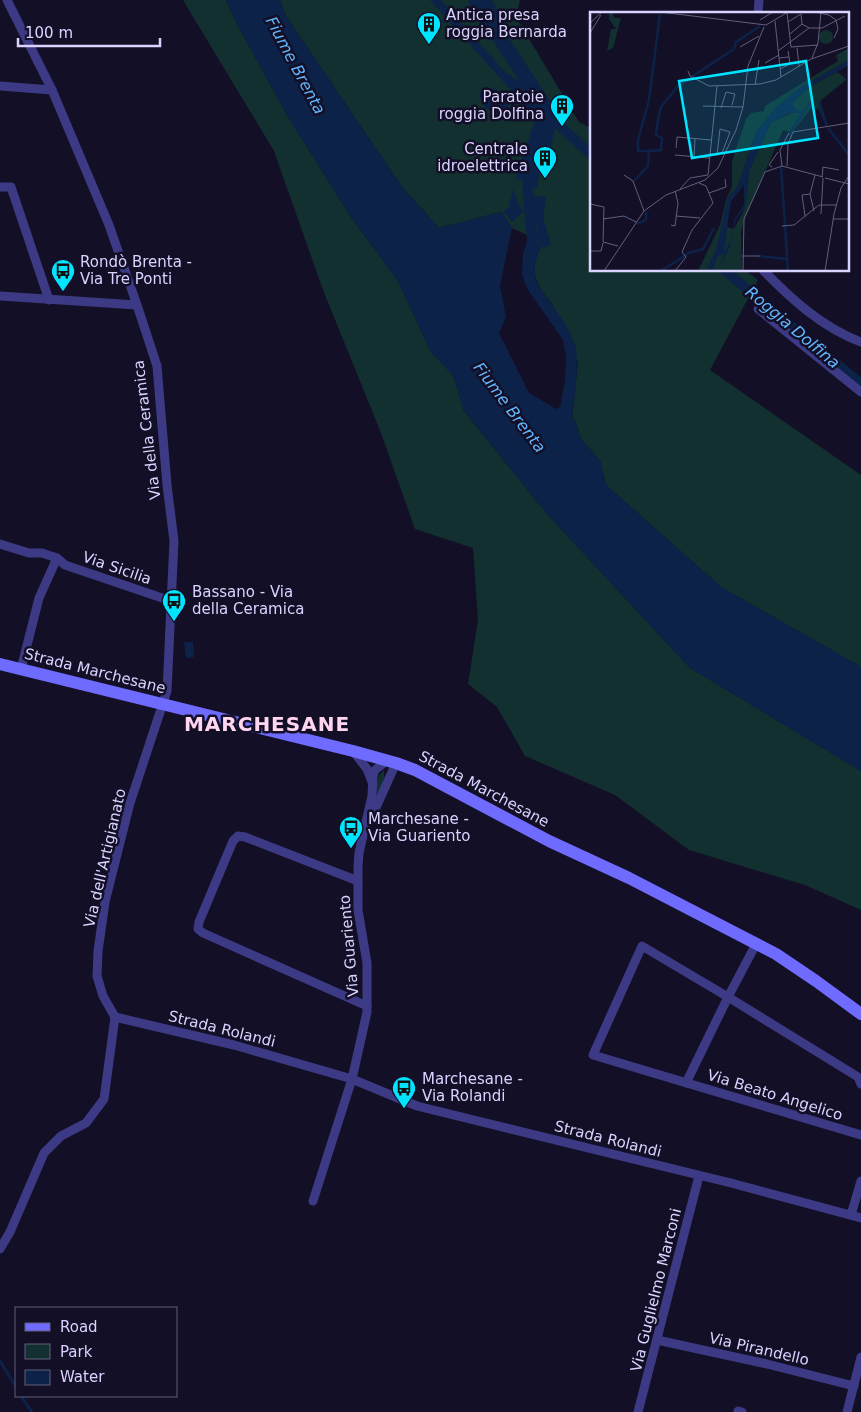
<svg xmlns="http://www.w3.org/2000/svg" width="861" height="1412" font-family="'DejaVu Sans',sans-serif">
  <style>
    .green { fill: #12302f }
    .water { fill: #0c2248 }
    .lines { fill: none; stroke-linecap: round; stroke-linejoin: round }
    .stream { stroke: #0c2248; stroke-width: 3 }
    .canal { stroke: #0c2248; stroke-width: 10 }
    .street { stroke: #3d3a85; stroke-width: 9 }
    .secondary { stroke: #6f6bff; stroke-width: 12 }
    .labels { text-anchor: middle; stroke-width: 5; stroke-linejoin: round; paint-order: stroke }
    .poi-label { font-size: 15px; fill: #d9d4ff; stroke: #130f26; text-anchor: start }
    .street-label { font-size: 15px; fill: #d9d4ff; stroke: #130f26 }
    .water-label { font-size: 16px; font-style: italic; fill: #62b6ff; stroke: #130f26 }
    .district-label { font-size: 20px; font-weight: bold; letter-spacing: 1px; fill: #ffd6f0; stroke: #130f26 }
    .inset-river { fill: none; stroke: #0c2248; stroke-width: 2.5 }
    .inset-road { fill: none; stroke: #625e7d; stroke-width: 1 }
    .view { fill: #00e5ff; fill-opacity: 0.15; stroke: #00e5ff; stroke-width: 2.5 }
    .inset-edge { fill: none; stroke: #d9d4ff; stroke-width: 2.5 }
  </style>
  <rect width="100%" height="100%" fill="#130f26"/>
  <g class="green">
    <path d="M183,0h43l10,22 52,95 65,103 45,61 33,71 22,23 11,36 84,104 142,153 171,103v139l-56,-25 -116,-35 -74,-55 -90,-39 -28,-49 -29,-23 10,-64 -5,-72 -58,-19 -34,-96 -58,-143 -49,-139z"/>
    <path d="M280,0h240l-4,17 63,105 12,6v142h154l13,10 -48,90 151,105v192l-140,-80 -115,-102 -6,-24 -19,-22 -6,-19 -3,-1 6,-57 -26,-58 -11,-14 -6,-14v-16l5,-12 -11,-12 -17,-8 -11,-16 -62,16 -37,-41 -116,-171z"/>
    <path d="M384,770v9l-7,17c-1,-9 -1,-20 7,-26z"/>
  </g>
  <g class="water">
    <path d="M226,0h54l6,16 116,171 37,41 62,-16 11,16 -12,58 6,31 -7,16 30,60 27,16 4,-2 5,-26 1,-24 -3,-17 -35,-50 -6,-15 1,-21 6,-18 11,11 -4,-15 2,-1 -2,-8 -9,-10 2,-3 1,-15 16,2 -3,21 8,27 -11,3c-3,9 -6,17 -5,26 1,12 11,21 17,31 9,12 18,25 23,40 5,19 -1,53 -3,74l3,1 6,19 19,22 6,24 115,102 140,80v104l-171,-103 -142,-153 -84,-104 -11,-36 -22,-23 -33,-71 -45,-61 -65,-103 -52,-95z"/>
    <path d="M430,0h11l62,70 17,12 -52,-80 3,-2h21l7,14 3,14 60,91 -1,4 -7,9 -5,26 -7,-1 -5,31h-7l-3,-6 -11,-4 1,-6 19,-54z"/>
    <path d="M487,87c11,2 20,8 22,20 -10,15 -29,0 -29,-11 0,-3 1,-6 2,-8z"/>
    <path d="M513,189l6,17 5,5 -12,11 -9,-12 5,-1z"/>
    <path d="M184,642h9l1,15 -8,1z"/>
  </g>
  <g class="lines">
    <g class="stream">
      <path d="M0,1361l16,26"/>
      <path d="M21,1396l11,16"/>
    </g>
    <g class="canal">
      <path d="M562,128l29,26"/>
      <path d="M532,172l-5,14 6,62 -1,6"/>
      <path d="M724,270l137,114"/>
    </g>
    <g class="street">
      <path d="M758,14l1,-14"/>
      <path d="M0,86l52,4"/>
      <path d="M0,187h11l38,113"/>
      <path d="M763,270c28,29 60,58 98,72"/>
      <path d="M0,296l137,9"/>
      <path d="M758,309l103,83"/>
      <path d="M0,544l29,9h13l15,5 8,7 106,36"/>
      <path d="M21,669l18,-71 18,-40"/>
      <path d="M353,751l14,18 5,13"/>
      <path d="M370,821l26,-58"/>
      <path d="M358,881l-113,-44 -7,-1 -5,5 -34,81 -1,7 5,4 164,73"/>
      <path d="M115,1017l119,28 118,34 65,27 314,77 130,35"/>
      <path d="M686,1083l42,-86 28,-53"/>
      <path d="M861,1084l-3,-7 -130,-80 -86,-51 -49,109 268,80"/>
      <path d="M313,1201l39,-122 15,-67v-49l-9,-53v-44l1,-13 13,-57 1,-20 2,-6 9,-7 5,-2"/>
      <path d="M851,1215l10,-34"/>
      <path d="M0,1249l10,-17 34,-79 17,-17 25,-13 18,-24 11,-82 -12,-21 -6,-20 1,-25 7,-49 25,-99 37,-112 7,-150 -7,-56 -10,-119 -20,-61 -28,-80 -57,-135 -45,-90"/>
      <path d="M657,1340l110,24 87,22"/>
      <path d="M738,1411l4,1"/>
      <path d="M638,1412l61,-236"/>
      <path d="M847,1412l14,-55"/>
    </g>
    <path class="secondary" d="M0,664l353,87 43,12 19,7 134,71 80,37 147,76 40,27 45,33"/>
  </g>
  <defs>
    <g id="building-pin" transform="scale(1.25)"><path d="M0 17L-7.5 6A9.5 9.5 0 1 1 7.5 6Z" fill="#00e5ff" stroke="#130f26"/><path d="M-4-6H4V6H1V3H-1V6H-4ZM-2.5-4.3h1.7v1.8h-1.7ZM.8-4.3h1.7v1.8H.8ZM-2.5-1h1.7V.8h-1.7ZM.8-1h1.7V.8H.8Z" fill="#111"/></g>
    <g id="bus-pin" transform="scale(1.25)"><path d="M0 17L-7.5 6A9.5 9.5 0 1 1 7.5 6Z" fill="#00e5ff" stroke="#130f26"/><path d="M-5-6H5V4H4V6H2V4H-2V6H-4V4H-5ZM-3.5-4V0h7V-4ZM-3.5 1.2v1.5H-2V1.2ZM2 1.2v1.5H3.5V1.2Z" fill="#111"/></g>
  </defs>
  <g fill-rule="evenodd">
    <use href="#building-pin" x="429" y="24"/>
    <use href="#building-pin" x="562" y="106"/>
    <use href="#building-pin" x="545" y="158"/>
    <use href="#bus-pin" x="63" y="271"/>
    <use href="#bus-pin" x="174" y="601"/>
    <use href="#bus-pin" x="351" y="828"/>
    <use href="#bus-pin" x="404" y="1088"/>
  </g>
  <g class="labels">
    <g class="poi-label">
      <text x="446" y="20">Antica presa<tspan x="446" dy="17">roggia Bernarda</tspan></text>
      <text x="544" y="102" text-anchor="end">Paratoie<tspan x="544" dy="17">roggia Dolfina</tspan></text>
      <text x="528" y="154" text-anchor="end">Centrale<tspan x="528" dy="17">idroelettrica</tspan></text>
      <text x="80" y="267">Rondò Brenta -<tspan x="80" dy="17">Via Tre Ponti</tspan></text>
      <text x="192" y="597">Bassano - Via<tspan x="192" dy="17">della Ceramica</tspan></text>
      <text x="368" y="824">Marchesane -<tspan x="368" dy="17">Via Guariento</tspan></text>
      <text x="422" y="1084">Marchesane -<tspan x="422" dy="17">Via Rolandi</tspan></text>
    </g>
    <g class="street-label">
      <text transform="translate(147 430) rotate(-97)" y="5">Via della Ceramica</text>
      <text transform="translate(117 568) rotate(19)" y="5">Via Sicilia</text>
      <text transform="translate(95 671) rotate(14)" y="5">Strada Marchesane</text>
      <text transform="translate(484 789) rotate(28)" y="5">Strada Marchesane</text>
      <text transform="translate(105 858) rotate(-77)" y="5">Via dell'Artigianato</text>
      <text transform="translate(349 946) rotate(-95)" y="5">Via Guariento</text>
      <text transform="translate(222 1029) rotate(14)" y="5">Strada Rolandi</text>
      <text transform="translate(775 1095) rotate(17)" y="5">Via Beato Angelico</text>
      <text transform="translate(608 1139) rotate(14)" y="5">Strada Rolandi</text>
      <text transform="translate(656 1290) rotate(-76)" y="5">Via Guglielmo Marconi</text>
      <text transform="translate(759 1349) rotate(13)" y="5">Via Pirandello</text>
    </g>
    <g class="water-label">
      <text transform="translate(296 65) rotate(62)" y="6">Fiume Brenta</text>
      <text transform="translate(793 327) rotate(40)" y="6">Roggia Dolfina</text>
      <text transform="translate(510 407) rotate(53)" y="6">Fiume Brenta</text>
    </g>
    <g class="district-label">
      <text x="267" y="731">MARCHESANE</text>
    </g>
  </g>
  <g transform="translate(590 12)">
    <rect width="259" height="259" fill="#130f26"/>
    <path d="M19,0h4l1,6h7l-8,30 -6,3 4,-22h5l-7,-10zM229 25a7 7 0 1 1 14 0a7 7 0 1 1-14 0ZM259,36v12l-49,28 -24,20 -20,24 -18,54 -10,12 -5,28 11,3 11,-21 4,-37 22,-49 21,-9v-10l17,-16 28,-15 7,5 2,3 -26,21 8,25 -10,-17 -6,-2 -20,26 -9,-3 -38,88 -4,14 1,39h-44l22,-46 6,-25 6,-14v-25l14,-42 5,-6 13,-2 1,-5 73,-45 -2,-6z" fill="#12302f"/>
    <path d="M259,48v5l-40,22 -14,13 -3,4 5,7h6l10,-13 2,2 -11,13h-15l-18,9 -22,49 -4,37 -9,11 -6,28 -13,24 8,-18 -8,4 -4,14h-7l10,-21 12,-52 10,-12 18,-54 20,-24 24,-20zM154,173v20l-10,15 -2,20 -8,11 7,-50z" fill="#0c2248" fill-rule="evenodd"/>
    <path class="inset-river" d="M230,88v9l7,17M238,116l21,27M199,123l14,-22M60,139l11,-1 1,-12 -6,-3 2,-16 3,-12 17,-21 56,-37 2,-7 24,-16M191,154l7,105M44,169l14,-15 1,-15h-11v-11l11,-40 11,-86M47,212l9,-4v-8M168,244l30,3M71,259l28,-18 14,-4 11,-21"/>
    <path class="inset-road" d="M70,0l106,13 22,-13M224,0l15,3 7,5 2,9 -4,9M197,1l4,34 27,-2M170,8l13,-8M185,9l6,56M198,10l13,-8 1,10M0,11l12,-11M0,21l11,-18M200,22l12,-10 7,4M150,35l19,-11M207,36l2,18M188,39l31,-23h13l23,-12M189,46l10,-1 -1,-6M222,46l6,-15 3,-31M175,51l14,-8M190,57l10,-5 -1,-7M98,59l2,5 19,10 51,-2 16,-4 35,-21 38,-13M165,73l4,-25M113,94l40,1M131,96l5,-16 9,2 -3,11M86,136l1,-11 34,3M119,142l8,1 5,-2 8,-21 -10,-3 -3,26M85,143l34,3M104,145l1,-18M192,154l-2,-16 9,-17M197,154l1,-22 5,-12 56,-9M182,155l-3,-2 9,-13M34,163l9,6 11,30M232,165l1,-10 16,3M235,166l24,6M90,177l10,-11 18,-3 9,-89M119,181l17,-6 -1,-8M0,192l14,3 -1,35 15,4M224,199l-4,-17 5,-19M231,202l2,-36M86,204l24,2M215,204l-3,-21 8,-1M13,207l21,-3 12,6M243,207h16M81,213l4,1 3,-23 -3,-12M192,214l12,-1 25,-20h18M0,239h11l2,-8M152,244h18M14,259l40,-60 22,-16 39,-15 13,-12 18,-38 7,-23 5,-41 16,-39M85,259l11,-14 -4,-5 10,-22 21,-27 -7,-17 -7,-3M153,259l1,-52 21,-47 17,-6 41,11M235,259l9,-57 7,-26 8,-12"/>
    <path class="view" d="M216,49l12,77 -126,20 -13,-77z"/>
    <rect width="259" height="259" class="inset-edge"/>
  </g>
  <rect x="15" y="1307" width="162" height="90" fill="#130f26" stroke="#625e7d"/>
  <rect x="25" y="1323" width="25" height="8" fill="#6f6bff" stroke="#625e7d"/>
  <text x="60" y="1332" font-size="15" fill="#d9d4ff">Road</text>
  <rect x="25" y="1344" width="25" height="15" fill="#12302f" stroke="#625e7d"/>
  <text x="60" y="1357" font-size="15" fill="#d9d4ff">Park</text>
  <rect x="25" y="1370" width="25" height="15" fill="#0c2248" stroke="#625e7d"/>
  <text x="60" y="1382" font-size="15" fill="#d9d4ff">Water</text>
  <path d="M18 38v8h142v-8" fill="none" stroke="#d9d4ff" stroke-width="2.5"/>
  <text x="25" y="38" font-size="15" fill="#d9d4ff" stroke="#130f26" stroke-width="4" paint-order="stroke">100 m</text>
</svg>
